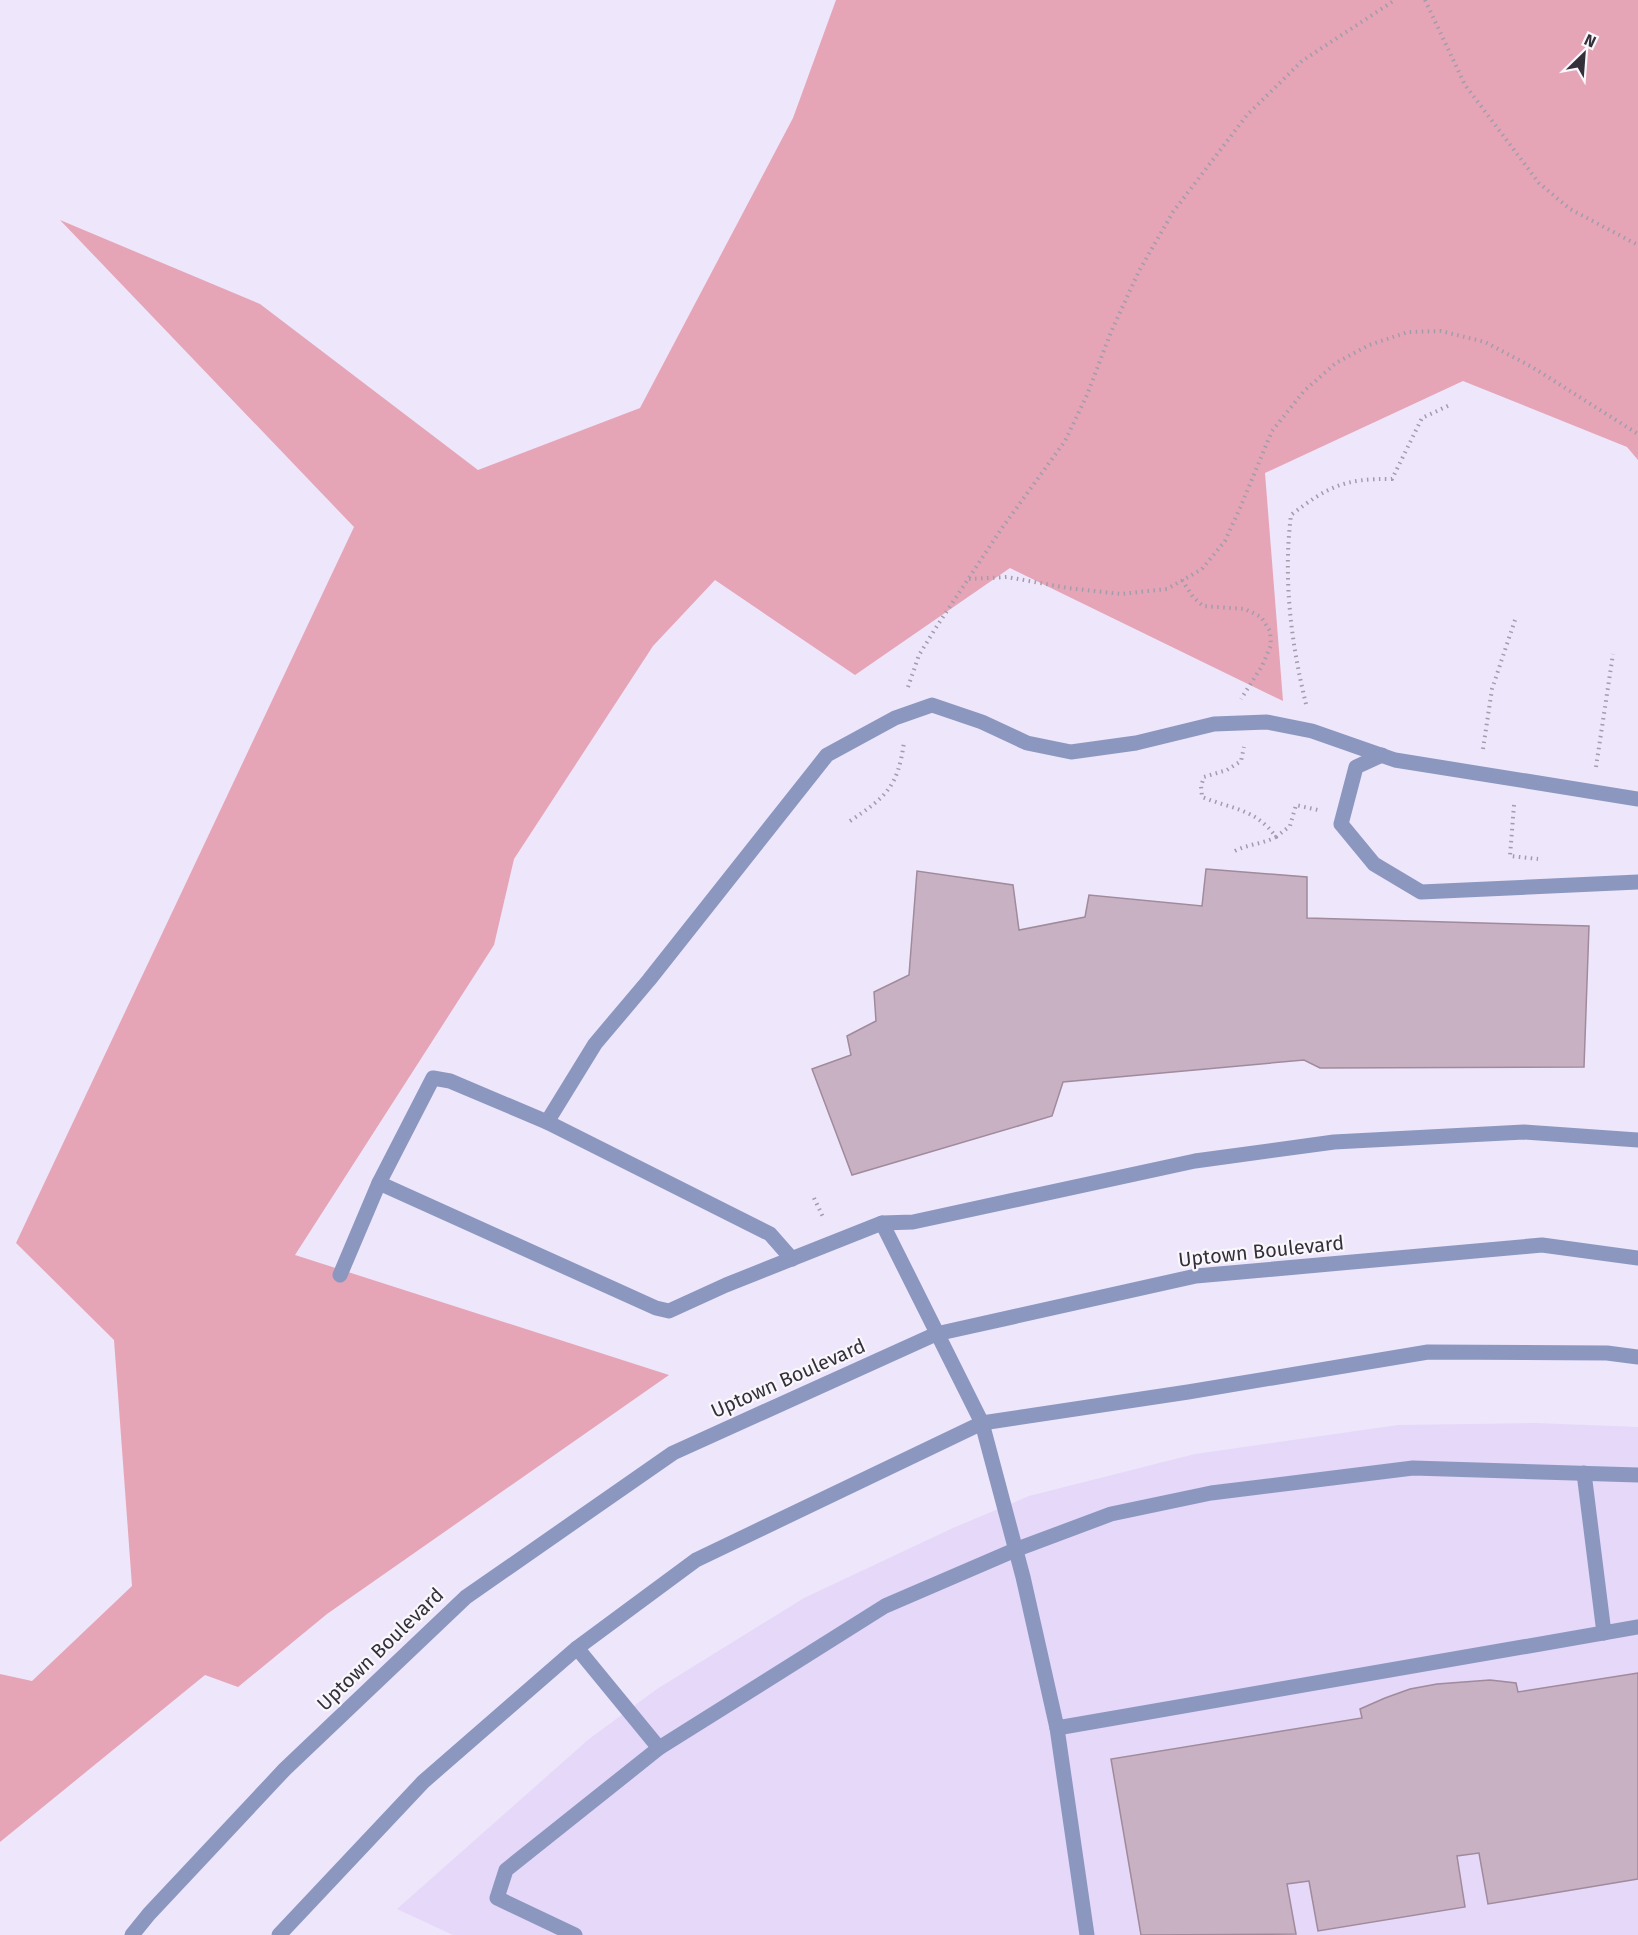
<svg xmlns="http://www.w3.org/2000/svg" width="1638" height="1935" font-family="'Fira Sans',sans-serif">
  <style>
    .built { fill: #e5d8f9 }
    .green { fill: #e5a5b6 }
    .building { fill: #c8b1c3; stroke: #a08a9c; stroke-width: 1.5 }
    .lines { fill: none; stroke-linecap: round; stroke-linejoin: round }
    .path { stroke: #a29cac; stroke-width: 4; stroke-dasharray: 1.5 4.5; stroke-linecap: butt }
    .minor { stroke: #8c97c0; stroke-width: 15 }
    .labels { text-anchor: middle; stroke-width: 4.5; stroke-linejoin: round; paint-order: stroke }
    .street-label { font-size: 20px; fill: #34303a; stroke: #f9f7fc }
  </style>
  <rect width="100%" height="100%" fill="#eee6fb"/>
  <path class="built" d="M1535,1423l103,4v508h-1185l-56,-26 192,-170 68,-50 147,-91 149,-70 76,-32 166,-42 203,-29z"/>
  <path class="green" d="M836,0h802v460l-11,-13 -164,-66 -198,92 18,228 -273,-133 -155,107 -140,-95 -62,66 -139,213 -20,86 -199,310 374,120 -342,239 -89,73 -33,-12 -205,167v-168l32,7 100,-95 -18,-246 -98,-97 338,-716 -294,-307 200,84 218,166 162,-62 153,-290z"/>
  <g class="building">
    <path d="M1206,869l101,8v41l282,8 -5,141 -264,1 -16,-8 -241,22 -11,34 -200,59 -40,-106 39,-14 -4,-19 29,-15 -2,-29 35,-17 8,-104 96,14 6,45 66,-13 4,-22 113,11z"/>
    <path d="M1638,1673v206l-150,25 -9,-51 -22,3 8,51 -147,24 -9,-50 -22,3 9,50 -155,1 -30,-176 251,-41 -2,-9 25,-11 25,-9 27,-5 53,-4 26,3 2,9z"/>
  </g>
  <g class="lines">
    <g class="path">
      <path d="M1425,0l40,85 74,98 31,26 68,36"/>
      <path d="M969,579l38,-2 61,11 53,6 46,-5 35,-20 23,-28 15,-33 32,-77 32,-40 32,-28 33,-18 39,-13 33,-1 44,11 47,25 106,67"/>
      <path d="M1182,580l11,17 10,9 42,3 16,8 9,14 1,14 -9,21 -21,33"/>
      <path d="M908,687l11,-32 18,-29 65,-98 63,-87 22,-46 24,-63 28,-61 34,-59 74,-97 55,-54 93,-61"/>
      <path d="M1306,704c-15,-61 -23,-126 -15,-189 36,-28 54,-37 101,-36l30,-61 30,-14"/>
      <path d="M1483,749l9,-60 23,-69"/>
      <path d="M1596,767l17,-113"/>
      <path d="M1514,805l-4,51 28,3"/>
      <path d="M850,821c36,-24 48,-34 54,-79"/>
      <path d="M1276,837l14,-11 6,-21 22,5"/>
      <path d="M1235,851c13,-7 28,-7 41,-14 -20,-28 -44,-28 -74,-40l-1,-11 3,-9 23,-7 14,-9 3,-14"/>
      <path d="M814,1198l10,21"/>
    </g>
    <g class="minor">
      <path d="M1382,755l-26,12 -15,57 33,40 47,28 217,-10"/>
      <path d="M1638,799l-243,-39 -83,-29 -45,-9 -53,2 -78,19 -65,9 -44,-9 -45,-21 -50,-17 -37,13 -68,37 -178,225 -54,64 -48,78 -97,-41 -17,-3 -54,105 277,125 13,3 57,-26 156,-62 100,200 41,154 34,151 581,-101"/>
      <path d="M547,1122l223,112 22,25"/>
      <path d="M882,1223l31,-1 282,-61 139,-19 190,-10 114,8"/>
      <path d="M340,1275l39,-92"/>
      <path d="M1584,1473l20,160"/>
      <path d="M577,1648l82,100"/>
      <path d="M1057,1728l30,207"/>
      <path d="M132,1935l17,-21 136,-145 181,-172 207,-144 263,-119 260,-58 346,-31 96,13"/>
      <path d="M279,1935l144,-153 154,-134 119,-88 286,-137 206,-31 240,-40 179,1 31,4"/>
      <path d="M575,1935l-78,-37 9,-28 153,-122 226,-142 130,-56 96,-36 100,-21 202,-25 225,7"/>
    </g>
  </g>
  <g class="labels">
    <g class="street-label">
      <text transform="translate(1261 1251) rotate(-6)" y="7">Uptown Boulevard</text>
      <text transform="translate(788 1378) rotate(-24)" y="7">Uptown Boulevard</text>
      <text transform="translate(380 1649) rotate(-44)" y="7">Uptown Boulevard</text>
    </g>
  </g>
  <g transform="translate(1584 54) rotate(25)" stroke="#f9f7fc" stroke-width="4.5" paint-order="stroke">
  <path d="M0-4.5L10 22L0 15L-10 22Z" fill="#34303a"/>
  <text y="-9" font-size="16" font-weight="bold" text-anchor="middle" fill="#34303a">N</text>
  </g>
</svg>
